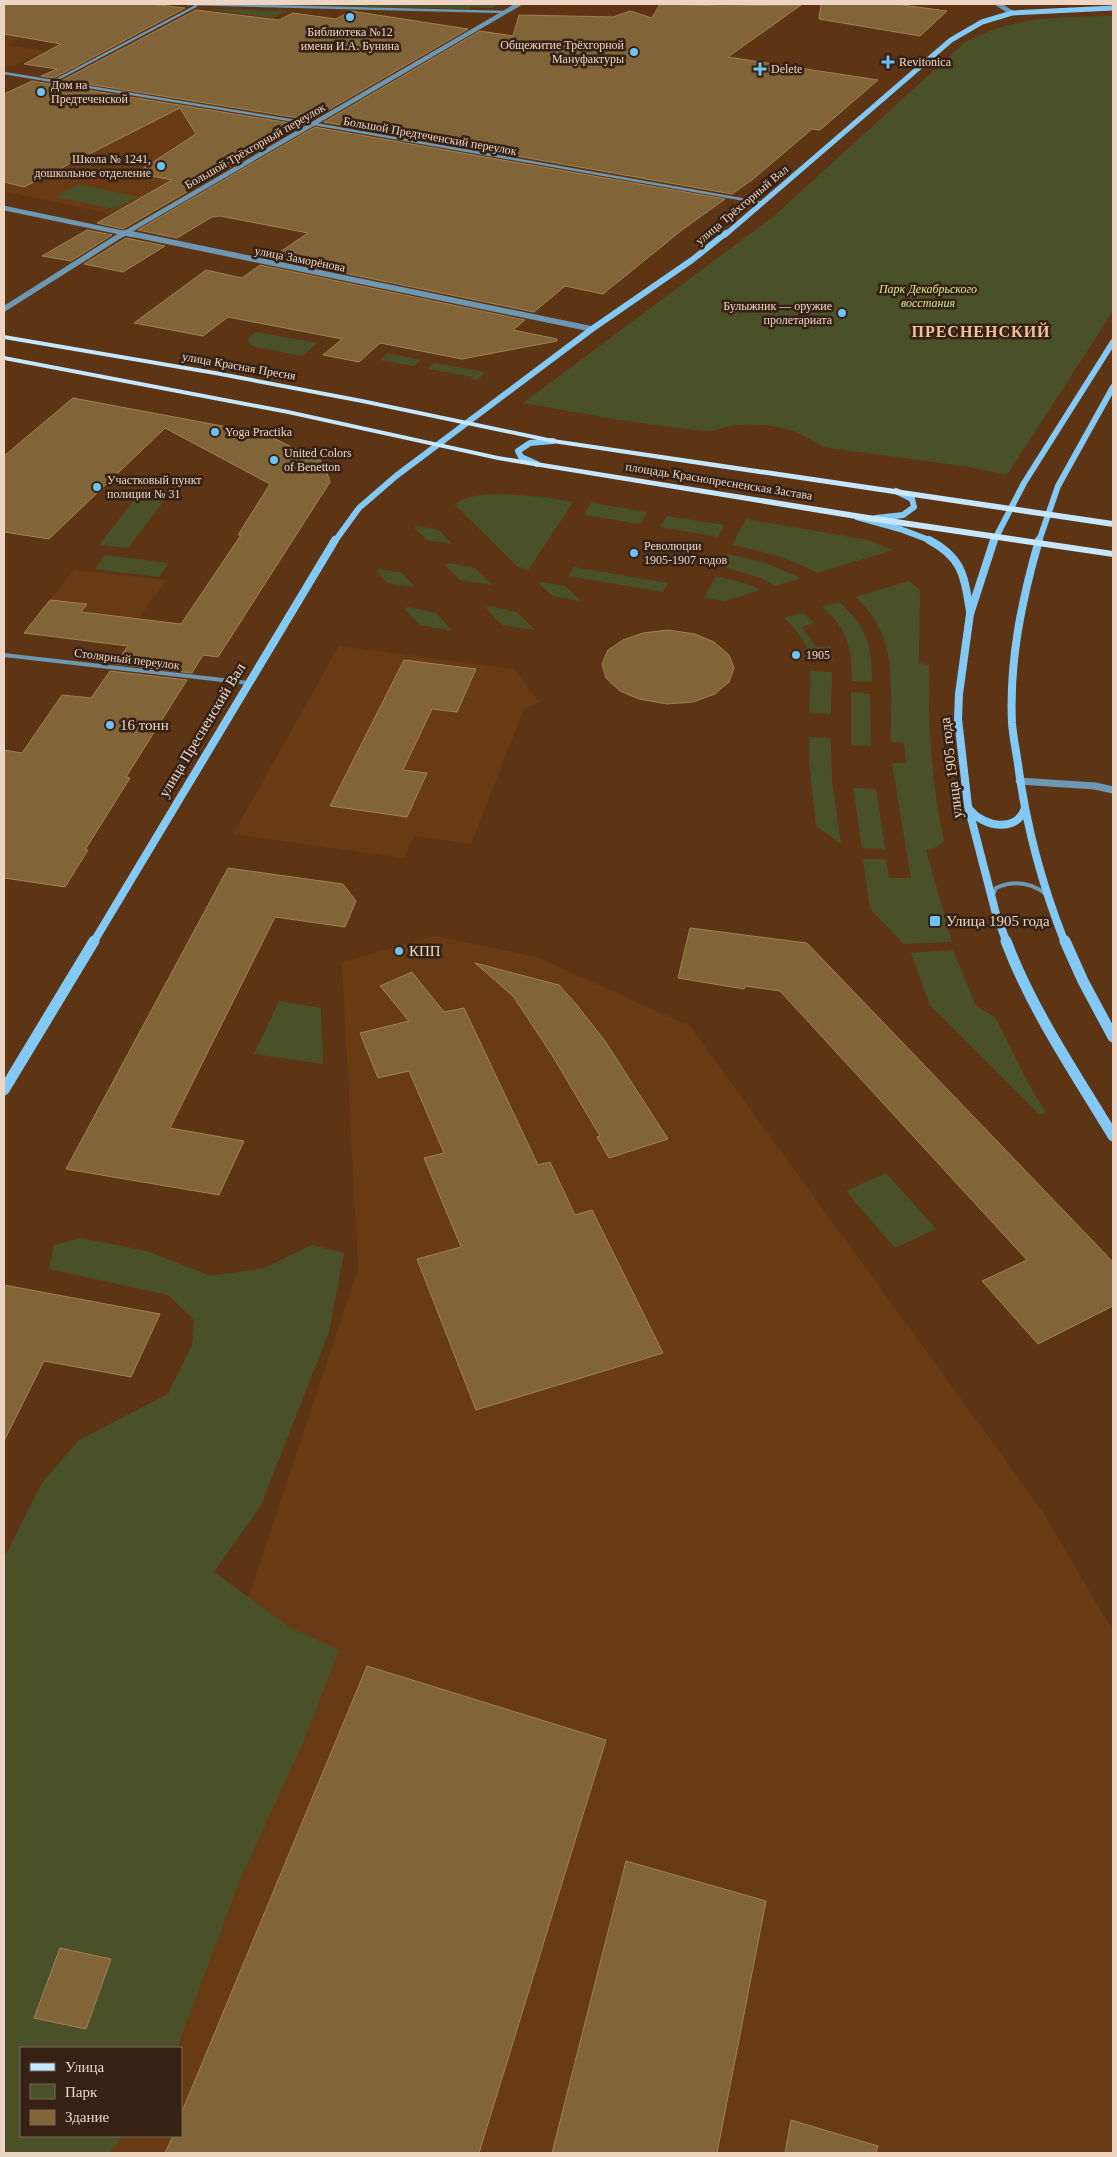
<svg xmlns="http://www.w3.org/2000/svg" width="1117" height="2157" font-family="Georgia,serif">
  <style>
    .built { fill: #693b14 }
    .green { fill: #4a5129 }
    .building { fill: #816437; stroke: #a08254 }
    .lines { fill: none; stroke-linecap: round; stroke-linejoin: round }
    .minor-far1 { stroke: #6c98b4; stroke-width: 2.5 }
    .minor { stroke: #6c98b4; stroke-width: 4 }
    .tertiary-far2 { stroke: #6c98b4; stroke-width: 4.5 }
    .tertiary-far1 { stroke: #6c98b4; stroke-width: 5.5 }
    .tertiary { stroke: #6c98b4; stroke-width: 7 }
    .secondary-far3 { stroke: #82c9f6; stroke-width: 5 }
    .secondary-far2 { stroke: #82c9f6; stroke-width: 6 }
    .secondary-far1 { stroke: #82c9f6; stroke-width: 8 }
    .secondary { stroke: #82c9f6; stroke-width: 11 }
    .primary { fill: #c5e8ff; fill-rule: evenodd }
    .poi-dot { fill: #6fc2f4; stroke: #352215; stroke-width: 2 }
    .labels { text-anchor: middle; stroke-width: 5; stroke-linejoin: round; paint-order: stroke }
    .far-poi-label { font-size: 12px; fill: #edd4c3; stroke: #352215; text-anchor: start }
    .far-street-label { font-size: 12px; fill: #edd4c3; stroke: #352215 }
    .far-park-label { font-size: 12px; font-style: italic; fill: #d6e690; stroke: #352215 }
    .poi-label { font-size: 15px; fill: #edd4c3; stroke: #352215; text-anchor: start }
    .street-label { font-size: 15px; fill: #edd4c3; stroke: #352215 }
    .far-district-label { font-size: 16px; font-weight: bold; letter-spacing: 1px; fill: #f2c19e; stroke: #352215 }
  </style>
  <rect width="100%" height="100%" fill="#5d3515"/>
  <g class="built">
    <path d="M4,4h87l-84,41 38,6 -32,15 -9,-1z"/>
    <path d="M175,109l105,19 -155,89 -121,-26v-75l11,-5z"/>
    <path d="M74,570l92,10 -28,39 -57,-7 5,-8 -36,-4z"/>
    <path d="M339,646l175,23 25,33 -15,7 -53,135 -57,-8 -10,22 -171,-24z"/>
    <path d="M435,936l101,21 154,69 353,486 59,101 11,16v524h-1049l6,-17h111v-88h-82l259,-780 -16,-306z"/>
  </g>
  <g class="green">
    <path d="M270,4h229l-7,4 -22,-1v2l-201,-4z"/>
    <path d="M208,9h1l77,2 -12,7z"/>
    <path d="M1113,16v295l-106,164 -37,-8 -148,-20c-25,-20 -59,-25 -91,-21 -8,1 -18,6 -26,5 -61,-6 -121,-17 -182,-28l251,-187 191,-174c49,-26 95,-25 148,-26z"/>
    <path d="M79,184l59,13 -24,12 -59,-12z"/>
    <path d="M256,332l61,11 -15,13 -50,-10 -4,-5 1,-4z"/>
    <path d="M388,353l33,7 -7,6 -34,-6z"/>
    <path d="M435,363l50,9 -6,7 -8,1 2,-3 -45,-8z"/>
    <path d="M498,494l47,3 28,5 -44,67 -11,-2 -63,-62c8,-10 30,-10 43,-11z"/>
    <path d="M138,495l28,3 -38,50 -29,-3z"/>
    <path d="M591,503l56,9 -7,12 -56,-9z"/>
    <path d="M667,516l57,9 -6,12 -58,-10z"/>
    <path d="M746,519l122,21 25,10 -76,23c-27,-15 -55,-22 -85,-28z"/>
    <path d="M417,526l22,4 13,14 -25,-4 -13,-12z"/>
    <path d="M727,554l39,9 35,15 -26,8 -14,-8 -40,-12z"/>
    <path d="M105,555l64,8 -10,14 -64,-8z"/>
    <path d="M448,563l27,5 17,17 -32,-5 -15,-15z"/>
    <path d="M574,567l94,16 -5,9 -95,-16z"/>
    <path d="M379,569l23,4 13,14 -27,-4 -12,-12z"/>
    <path d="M716,576l31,8 14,6 -36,11 -21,-3z"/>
    <path d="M909,581l11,9 -1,73 10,2c-1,59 2,117 15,176l-11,8 -7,1 26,92 -48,2 -34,-35 -7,-50h23l3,19h22l-19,-115h14l-2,-20 -13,-1c-1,-54 9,-107 -36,-145z"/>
    <path d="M542,582l23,4 16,15 -28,-5 -14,-12z"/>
    <path d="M839,602c29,25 33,44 33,80l-20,-1c0,-32 -4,-53 -30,-74z"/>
    <path d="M489,606l28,6 18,18 -33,-5 -16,-17z"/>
    <path d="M408,607l28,6 16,18 -32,-6 -16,-16z"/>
    <path d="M803,613l11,10 -12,4 14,20 15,-1 2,15h-21c-5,-18 -14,-30 -28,-43z"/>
    <path d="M811,671l21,1 -1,42 -22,-2z"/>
    <path d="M851,692l19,2 1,52 -20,-1z"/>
    <path d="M809,737l22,1 1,43 9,63 -25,-18 -7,-66z"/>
    <path d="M853,788l23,1 9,60 -23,-1z"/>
    <path d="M953,950l23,56 19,11 33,66 18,30 -7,1 -109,-109 -19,-52z"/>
    <path d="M279,1001l42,7 2,56 -69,-10z"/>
    <path d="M886,1173l50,56 -41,19 -49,-57z"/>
    <path d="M81,1238l66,13 64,25 53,-8 48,-23 32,8 -15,79 -68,173 -47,67 75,55 50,23 -36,93 -61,132 -65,173h-156v88h102l-14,17h-105v-595l38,-75 37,-43 89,-46 24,-49 2,-25 -26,-25 -119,-26 5,-24z"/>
  </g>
  <g class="building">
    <path d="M4,4h147l34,4 -131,70 -13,-2 16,-7 -33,-5 37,-20 -57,-10z"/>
    <path d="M660,4l61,2 80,-1 -73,52 150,23 -58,50 -8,-1 -60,51 -20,14 -408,-72 156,-91 33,5 6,-21 94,2 17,-6 22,7z"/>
    <path d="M821,4h74l52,7 -27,25 -101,-17z"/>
    <path d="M196,10l83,10 14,-7 43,6 15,-8 117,18 -157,91 -248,-40z"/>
    <path d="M32,81l270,44 -179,104 -26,-6 75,-43 -36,-7 60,-39 -16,-26 -156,79 -20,-5v-88z"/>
    <path d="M315,127l16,3 394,69 -43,31 -79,64 -38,-8 -31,26 -263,-54 37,-25 -88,-17 -8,1 -35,21 -39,-8z"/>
    <path d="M87,230l25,5 -41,26 -29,-5z"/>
    <path d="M126,238l39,8 -42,26 -39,-8z"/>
    <path d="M260,265l265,55 -12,10 44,9v2l-95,18 -82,-16 -21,19 -36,-7 19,-16 -114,-22 -25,19 -69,-13 72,-53 36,8z"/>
    <path d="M73,398l192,36 58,28 2,5 5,15 -112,175 -15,-2 -11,18 -77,-9 13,-18 -104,-13 26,-33 37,4 -6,8 100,12 60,-89h-3l32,-51 -105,-56 -116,111 -45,-7v-76z"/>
    <path d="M668,630l27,4 19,8 15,13 5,13 -5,14 -14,12 -22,8 -26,2 -28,-5 -19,-8 -14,-13 -4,-14 6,-14 15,-10 20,-7z"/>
    <path d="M404,660l72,9 -19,43 -25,-3 -29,61 24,3 -20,44 -77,-11z"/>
    <path d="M110,671l77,9 -61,97 4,1 -45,72h3l-23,37 -61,-9v-128l18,3 40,-58 29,3z"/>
    <path d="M228,868l115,16 13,17 -11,26 -70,-10 -105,211 74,13 -25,54 -153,-26z"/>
    <path d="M690,928l117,15 306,319v44l-75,38 -56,-63 45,-21 -247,-269 -35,-5 -1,3 -66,-11z"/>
    <path d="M475,963l84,22 17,19 29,37 63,98 -59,19 -12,-21 3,-1 -48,-81 -39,-59z"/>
    <path d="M412,972l32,40 20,-4 74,157 12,-3 25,53 17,-5 71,143 -187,57 -59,-151 44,-12 -37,-89 20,-5 -35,-82 -31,7 -18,-45 49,-12 -29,-35z"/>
    <path d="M4,1285l156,29 -29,63 -87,-16 -40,80z"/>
    <path d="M367,1666l239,74 -127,413h-314l8,-17h8v-22z"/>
    <path d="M626,1861l140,40 -49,252h-165z"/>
    <path d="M60,1948l51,11 -25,70 -52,-11z"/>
    <path d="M791,2120l87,26 -2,7h-91z"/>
  </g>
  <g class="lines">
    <g class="minor-far1">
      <path d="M187,4l318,8"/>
      <path d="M4,73l328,54 431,76"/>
      <path d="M56,80l140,-74"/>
    </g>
    <g class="minor">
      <path d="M4,655l245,28"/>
      <path d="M992,897l4,-9c18,-8 34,-6 50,6"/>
    </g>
    <g class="tertiary-far2">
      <path d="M998,4l14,9"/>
      <path d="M4,208l129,27"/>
      <path d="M122,235l397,-231"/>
    </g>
    <g class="tertiary-far1">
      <path d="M127,233l465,96"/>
      <path d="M4,309l120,-76"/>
    </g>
    <path class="tertiary" d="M1019,781l76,5 18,4"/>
    <path class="secondary-far3" d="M725,235l226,-195 31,-18 30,-9 101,-5"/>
    <g class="secondary-far2">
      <path d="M537,464l-16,-7 -3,-6 12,-8 23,-2"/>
      <path d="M857,517l43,12 32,12"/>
      <path d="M876,518l27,-3 11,-8 -2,-8 -16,-8"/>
      <path d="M335,541l24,-33 37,-32 196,-147 100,-69 34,-27"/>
      <path d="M994,541l30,-58 89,-141"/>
      <path d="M1039,541l19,-55 55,-99"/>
    </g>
    <g class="secondary-far1">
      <path d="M929,540c34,18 35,36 41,71"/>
      <path d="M994,540l-24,74 -11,80 -1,25 10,87 28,108 11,29"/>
      <path d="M1039,540c-17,59 -30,121 -27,183 1,14 4,27 6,41 8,62 24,121 47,179"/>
      <path d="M970,810c14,17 47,23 55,-2"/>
      <path d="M93,943l242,-403"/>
    </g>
    <g class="secondary">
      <path d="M1006,941c26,69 69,132 107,195"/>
      <path d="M1065,941l18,40 30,56"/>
      <path d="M4,1090l90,-149"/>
    </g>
    <g class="primary">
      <path d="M4,335l211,36 147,28 191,40 560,82v6l-560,-84 -191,-40 -147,-28 -211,-36z"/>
      <path d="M4,356l284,54 210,46 364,58 251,37v6l-251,-37 -364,-60 -210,-46 -284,-54z"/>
    </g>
  </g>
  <g class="poi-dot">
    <circle cx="350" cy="17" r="5"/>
    <circle cx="634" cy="52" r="5"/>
    <path d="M885.5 54.5h5v5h5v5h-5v5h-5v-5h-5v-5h5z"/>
    <path d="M757.5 61.5h5v5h5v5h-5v5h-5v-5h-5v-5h5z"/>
    <circle cx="41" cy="92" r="5"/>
    <circle cx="161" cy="166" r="5"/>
    <circle cx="842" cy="313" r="5"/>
    <circle cx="215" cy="432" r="5"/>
    <circle cx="274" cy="460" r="5"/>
    <circle cx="97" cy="487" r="5"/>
    <circle cx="634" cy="553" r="5"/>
    <circle cx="796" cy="655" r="5"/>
    <circle cx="110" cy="725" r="5"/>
    <rect x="929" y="915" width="12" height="12" rx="2.5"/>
    <circle cx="399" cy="951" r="5"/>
  </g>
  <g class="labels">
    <g class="far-poi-label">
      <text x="350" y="36" text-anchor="middle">Библиотека №12<tspan x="350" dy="14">имени И.А. Бунина</tspan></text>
      <text x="624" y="49" text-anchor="end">Общежитие Трёхгорной<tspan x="624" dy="14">Мануфактуры</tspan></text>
      <text x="899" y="66">Revitonica</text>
      <text x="771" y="73">Delete</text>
      <text x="51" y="89">Дом на<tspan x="51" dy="14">Предтеченской</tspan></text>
      <text x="151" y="163" text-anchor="end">Школа № 1241,<tspan x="151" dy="14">дошкольное отделение</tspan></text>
      <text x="832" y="310" text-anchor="end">Булыжник — оружие<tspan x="832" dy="14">пролетариата</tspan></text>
      <text x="225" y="436">Yoga Practika</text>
      <text x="284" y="457">United Colors<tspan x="284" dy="14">of Benetton</tspan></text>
      <text x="107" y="484">Участковый пункт<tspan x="107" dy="14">полиции № 31</tspan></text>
      <text x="644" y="550">Революции<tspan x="644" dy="14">1905-1907 годов</tspan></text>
      <text x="806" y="659">1905</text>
    </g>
    <g class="far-street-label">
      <text transform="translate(430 136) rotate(10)" y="4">Большой Предтеченский переулок</text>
      <text transform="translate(255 146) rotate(-30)" y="4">Большой Трёхгорный переулок</text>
      <text transform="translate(742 205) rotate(-40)" y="4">улица Трёхгорный Вал</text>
      <text transform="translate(300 259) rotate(11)" y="4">улица Заморёнова</text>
      <text transform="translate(239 366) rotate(10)" y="4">улица Красная Пресня</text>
      <text transform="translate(719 481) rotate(9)" y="4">площадь Краснопресненская Застава</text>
      <text transform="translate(127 659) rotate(7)" y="4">Столярный переулок</text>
    </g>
    <g class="far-park-label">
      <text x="928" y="293">Парк Декабрьского<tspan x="928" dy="14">восстания</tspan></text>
    </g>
    <g class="poi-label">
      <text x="120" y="730">16 тонн</text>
      <text x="946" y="926">Улица 1905 года</text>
      <text x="409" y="956">КПП</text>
    </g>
    <g class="street-label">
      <text transform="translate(202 730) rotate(-59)" y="5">улица Пресненский Вал</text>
      <text transform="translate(951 768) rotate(-97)" y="5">улица 1905 года</text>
    </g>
    <g class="far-district-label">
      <text x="981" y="337">ПРЕСНЕНСКИЙ</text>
    </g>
  </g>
  <rect width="1117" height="2157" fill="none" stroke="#edd4c3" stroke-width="10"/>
  <rect x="20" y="2047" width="162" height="90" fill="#352215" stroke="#7f695b"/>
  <rect x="30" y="2063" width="25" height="8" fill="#c5e8ff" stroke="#7f695b"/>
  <text x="65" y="2072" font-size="15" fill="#edd4c3">Улица</text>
  <rect x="30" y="2084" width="25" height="15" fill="#4a5129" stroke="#7f695b"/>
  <text x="65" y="2097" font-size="15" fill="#edd4c3">Парк</text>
  <rect x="30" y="2110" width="25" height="15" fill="#816437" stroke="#7f695b"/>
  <text x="65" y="2122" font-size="15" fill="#edd4c3">Здание</text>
</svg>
